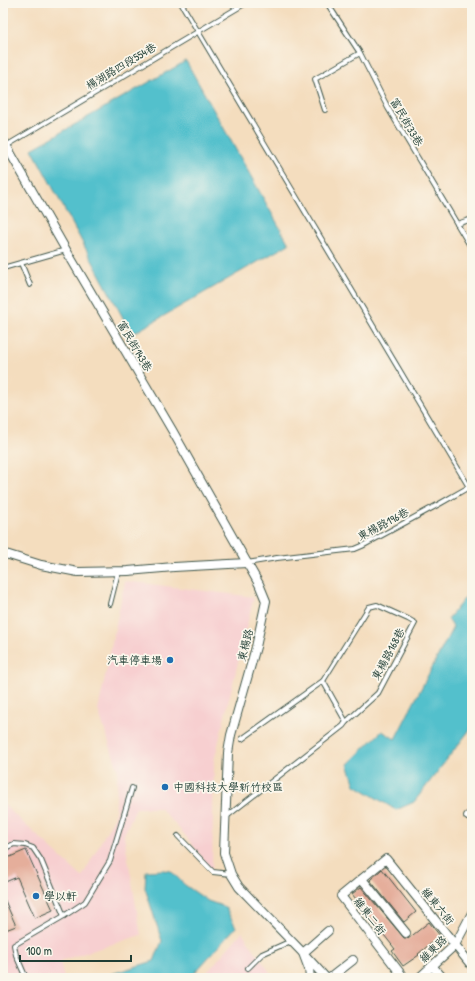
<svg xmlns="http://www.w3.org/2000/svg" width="475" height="981" font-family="'Patrick Hand','LXGW WenKai TC',sans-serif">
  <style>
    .built { fill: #f7cfd0 }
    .water { fill: #53c0cc; stroke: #397e80 }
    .building { fill: #e5ae9b }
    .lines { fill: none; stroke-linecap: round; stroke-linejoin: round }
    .service-casing { stroke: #3f5549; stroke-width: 6 }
    .minor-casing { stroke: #3f5549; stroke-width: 10 }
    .service { stroke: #fff; stroke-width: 4 }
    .minor { stroke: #fff; stroke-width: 8 }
    .poi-dot { fill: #1f6fb2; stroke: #fbf7ec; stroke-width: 1.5 }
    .labels { text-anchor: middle; stroke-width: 3.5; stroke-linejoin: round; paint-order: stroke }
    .street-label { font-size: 11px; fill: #1f3d34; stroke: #fbf7ec }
    .poi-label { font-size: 11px; fill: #1f3d34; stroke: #fbf7ec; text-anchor: start }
  </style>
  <rect width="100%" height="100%" fill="#fbf7ec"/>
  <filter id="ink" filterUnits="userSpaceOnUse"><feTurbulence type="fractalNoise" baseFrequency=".025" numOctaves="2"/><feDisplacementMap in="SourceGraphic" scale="8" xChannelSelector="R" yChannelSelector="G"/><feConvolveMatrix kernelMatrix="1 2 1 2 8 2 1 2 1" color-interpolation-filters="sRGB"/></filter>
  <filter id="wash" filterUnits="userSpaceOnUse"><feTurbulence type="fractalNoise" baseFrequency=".012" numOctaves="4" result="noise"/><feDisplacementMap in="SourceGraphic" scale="16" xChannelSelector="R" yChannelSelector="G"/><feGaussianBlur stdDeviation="0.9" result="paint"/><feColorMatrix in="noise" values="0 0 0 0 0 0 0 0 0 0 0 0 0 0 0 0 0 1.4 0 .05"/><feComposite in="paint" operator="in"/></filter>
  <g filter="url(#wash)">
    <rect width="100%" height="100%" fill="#f4ddbe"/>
    <g class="built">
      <path d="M125,581l129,16 -40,164 -2,110 -28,-37 -24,-26h-24l-12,27 17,100 -81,26 4,17h-61v-174l79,73 33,-61 3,-46 -20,-60z"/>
      <path d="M242,932l32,46h-72z"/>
    </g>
    <g class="water">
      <path d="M186,61l103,183 -155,89 -5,-4 -97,-180z"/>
      <path d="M472,589v138l-58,75 -18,8 -41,-25 -7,-21 34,-33 13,8 58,-112 -5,-8z"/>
      <path d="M163,870l8,1 14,14 23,16 17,6 11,20 -46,51h-92l56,-17 8,-20 -17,-53 1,-17z"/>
    </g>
    <g id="blocks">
      <g class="building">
        <path d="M26,850l27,60 -18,8 -18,-41 -14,6v-23z"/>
        <path d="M382,869l34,43 -12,10 -34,-42z"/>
        <path d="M361,887l43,51h3l1,1 21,-17 11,14 -22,18 1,1 -16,11 -11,-15 3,-2 -43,-55z"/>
        <path d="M3,896l13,30 -13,5z"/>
      </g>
    </g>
  </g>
  <g filter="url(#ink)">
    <use href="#blocks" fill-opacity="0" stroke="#3f5549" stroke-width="1"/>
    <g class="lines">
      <g class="service-casing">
        <g id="service">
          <path d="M181,3l288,484"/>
          <path d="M327,3l33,50 28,55 84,141"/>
          <path d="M325,110l-10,-31 45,-26"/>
          <path d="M6,146l240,-143"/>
          <path d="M457,224l15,-5"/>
          <path d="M21,263l9,22"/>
          <path d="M3,268l63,-18"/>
          <path d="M247,563l30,-5 78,-9 7,-3 79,-43 28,-16 3,-1"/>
          <path d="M110,604l8,-32"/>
          <path d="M323,681l23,41"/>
          <path d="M226,817l117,-91 3,-4 32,-29 37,-70 -7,-4 -31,-14 -8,2 -46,74 -81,58"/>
          <path d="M178,836l35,36 18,2"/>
          <path d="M3,849l11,-5 11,1 8,3 8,12 23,56"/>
          <path d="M248,968l14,-14 29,-13"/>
          <path d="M26,978l-10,-23 -2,-10 50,-29 21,-14 25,-41 22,-73"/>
        </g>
      </g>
      <g class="minor-casing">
        <g id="minor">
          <path d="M3,140l63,110 106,180 87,154 7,17 -10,46 -25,88 -3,18 -4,100 7,21 8,13 64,66 6,16 1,9"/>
          <path d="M3,554l6,1 32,10 37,7 50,-1 46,-4 73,-4"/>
          <path d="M468,816l4,2"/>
          <path d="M362,879l44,54"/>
          <path d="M432,966l11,12"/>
          <path d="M326,978l-23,-25 25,-22"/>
          <path d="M330,978l23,-18"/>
          <path d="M404,978l-63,-82 45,-37 86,107"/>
          <path d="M419,978l36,-33 17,-32"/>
        </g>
      </g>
      <use href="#service" class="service"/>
      <use href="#minor" class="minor"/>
    </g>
  </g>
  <g class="poi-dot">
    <circle cx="170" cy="660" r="4"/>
    <circle cx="165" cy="787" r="4"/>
    <circle cx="36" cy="896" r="4"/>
  </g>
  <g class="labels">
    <g class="street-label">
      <text transform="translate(121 66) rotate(-31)" y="4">楊湖路四段554巷</text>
      <text transform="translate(407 122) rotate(60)" y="4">富民街33巷</text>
      <text transform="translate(135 346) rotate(59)" y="4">富民街143巷</text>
      <text transform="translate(383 524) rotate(-28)" y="4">東楊路196巷</text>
      <text transform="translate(245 645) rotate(-76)" y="4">東楊路</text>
      <text transform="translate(388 654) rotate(-62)" y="4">東楊路168巷</text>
      <text transform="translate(438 906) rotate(51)" y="4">維東六街</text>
      <text transform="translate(370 916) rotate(52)" y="4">維東二街</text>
      <text transform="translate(433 949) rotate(-44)" y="4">維東路</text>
    </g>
    <g class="poi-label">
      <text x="162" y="664" text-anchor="end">汽車停車場</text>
      <text x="173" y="791">中國科技大學新竹校區</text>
      <text x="44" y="900">學以軒</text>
    </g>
  </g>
  <rect width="475" height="981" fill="none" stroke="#fbf7ec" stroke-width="16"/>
  <path d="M20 955v6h111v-6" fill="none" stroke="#1f3d34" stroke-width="2"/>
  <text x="26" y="955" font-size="12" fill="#1f3d34" stroke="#fbf7ec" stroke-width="3" paint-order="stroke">100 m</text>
</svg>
